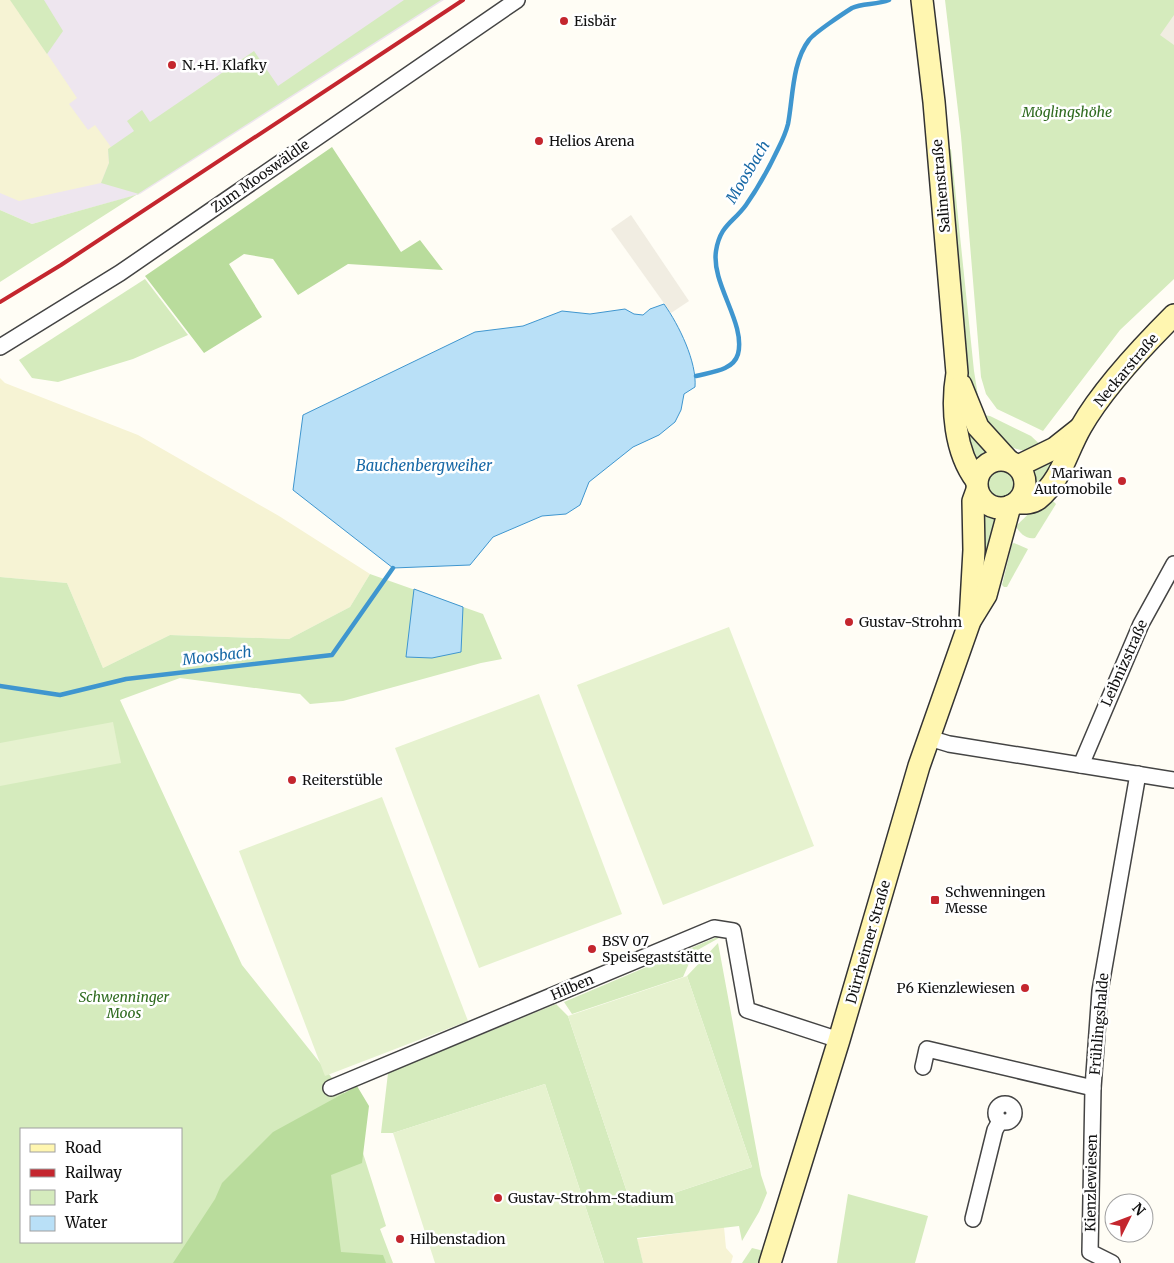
<svg xmlns="http://www.w3.org/2000/svg" width="1174" height="1263" font-family="Merriweather,serif">
  <style>
    .industrial { fill: #eee6ef }
    .farmland { fill: #f6f3d4 }
    .green { fill: #d5ebbd; fill-rule: evenodd }
    .forest { fill: #b9dc9c }
    .pitch { fill: #e6f2cf }
    .plaza { fill: #f1ede2 }
    .water { fill: #b9e0f7; stroke: #3f96cf }
    .lines { fill: none; stroke-linecap: round; stroke-linejoin: round }
    .stream { stroke: #3f96cf; stroke-width: 4.5 }
    .street-casing { stroke: #444; stroke-width: 18 }
    .secondary-casing { stroke: #333; stroke-width: 24 }
    .street { stroke: #fff; stroke-width: 15 }
    .secondary { stroke: #fff6b0; stroke-width: 21 }
    .rail { stroke: #c4262e; stroke-width: 4 }
    .poi-dot { fill: #c4262e; stroke: #fff; stroke-width: 2 }
    .labels { text-anchor: middle; stroke-width: 5; stroke-linejoin: round; paint-order: stroke }
    .poi-label { font-size: 14px; fill: #111; stroke: #fff; text-anchor: start }
    .park-label { font-size: 14px; font-style: italic; fill: #2f6b1f; stroke: #fff }
    .street-label { font-size: 14px; fill: #111; stroke: #fff }
    .water-label { font-size: 15px; font-style: italic; fill: #1768a6; stroke: #fff }
  </style>
  <rect width="100%" height="100%" fill="#fffdf5"/>
  <path class="industrial" d="M0,0h444l-304,194 -108,30 -32,-14z"/>
  <g class="farmland">
    <path d="M0,0h11l66,98 -8,6 19,26 7,-5 16,22 -3,3 1,13 -8,20 -82,18 -19,-8z"/>
    <path d="M0,378l5,5 133,52 141,81 91,58 -20,33 -61,32 -119,-4 -67,33 -36,-85 -67,-6z"/>
    <path d="M724,1227l2,21 7,8 -2,7h-88l-6,-24z"/>
  </g>
  <g class="green">
    <path d="M10,0h34l19,31 -16,23z"/>
    <path d="M404,0h37l-441,282v-72l32,14 107,-30 -38,-11 8,-20 -1,-14 26,-18 -7,-10 15,-11 8,12 104,-71 24,35z"/>
    <path d="M945,0h229v279l-54,51 -77,101 -46,-22 -11,-15 -5,-17 -20,-241z"/>
    <path d="M951,149l23,222 5,31 -10,-15 -21,-237z"/>
    <path d="M145,279l43,56 -55,24 -75,23 -26,-4 -13,-18z"/>
    <path d="M983,415l7,1 41,20 15,14c-31,5 -50,-6 -63,-35z"/>
    <path d="M966,424l25,31 -14,10z"/>
    <path d="M1053,461l3,4 -22,29 -1,-24z"/>
    <circle cx="1001" cy="485" r="14"/>
    <path d="M1044,499l8,1 4,4 -21,34c-8,2 -16,-5 -19,-12z"/>
    <path d="M983,510l17,7 -19,76z"/>
    <path d="M1014,543l14,6 -21,38h-3l-2,-2 10,-41z"/>
    <path d="M370,574l113,40 19,45 -21,4 -138,38 -33,3 -10,-10 -120,-16 -60,22 122,265 102,128 42,133 -6,3 13,34h-393v-686l67,6 36,85 67,-33 119,4 61,-32zM21,1129h160v113h-160z"/>
    <path d="M717,937l2,1 -25,14 -11,25 -111,37 -8,-12z"/>
    <path d="M718,943l43,232 6,18 -8,19 -17,29 -3,-15 -102,12 6,25h-39l-59,-179 -152,49h-12l7,-60 168,-69 12,12 64,191 120,-40 -65,-191z"/>
    <path d="M848,1194l80,22 -13,47h-78z"/>
    <path d="M752,1248l12,3 -3,12h-19z"/>
  </g>
  <g class="forest">
    <path d="M332,147l69,105 19,-12 23,30 -95,-6 -50,31 -25,-36 -29,-5 -15,10 33,53 -58,36 -59,-77z"/>
    <path d="M357,1086l12,20 -7,57 -31,12 10,77 42,3 3,8h-213l42,-64 7,-16 51,-51z"/>
  </g>
  <g class="pitch">
    <path d="M729,627l85,219 -151,59 -86,-220z"/>
    <path d="M539,694l83,220 -143,54 -84,-220z"/>
    <path d="M113,722l8,41 -121,23v-43z"/>
    <path d="M382,797l86,224 -143,55 -86,-225z"/>
    <path d="M687,976l65,191 -120,40 -64,-191z"/>
    <path d="M545,1084l59,179h-169l-42,-130z"/>
  </g>
  <g class="plaza">
    <path d="M1174,15v30l-14,-10z"/>
    <path d="M631,215l58,86 -18,12 -60,-84z"/>
  </g>
  <g class="water">
    <path d="M664,304c15,21 33,58 31,83l-11,7 -3,16 -6,12 -16,13 -26,12 -44,35 -9,23 -14,9 -24,2 -49,21 -23,28 -77,3 -100,-78 10,-75 172,-83 48,-6 39,-15 28,3 35,-5 9,5 9,1 7,-6z"/>
    <path d="M414,589l49,18 -2,45 -29,6 -26,-1z"/>
  </g>
  <g class="lines">
    <g class="stream">
      <path d="M696,376c15,-4 37,-5 42,-22 8,-31 -27,-70 -22,-103 4,-26 17,-28 30,-46 12,-17 23,-37 32,-56 4,-8 8,-17 10,-25 5,-26 4,-62 21,-84 5,-7 35,-27 43,-32 10,-5 25,-3 37,-8"/>
      <path d="M0,686l60,9 66,-16 206,-24 61,-87"/>
    </g>
    <g class="street-casing">
      <g id="street">
        <path d="M0,347l120,-74 397,-273"/>
        <path d="M929,738l20,6 225,36"/>
        <path d="M1081,765l60,-141 33,-60"/>
        <path d="M923,1067l4,-18 166,39 7,-97 38,-217"/>
        <path d="M331,1088l383,-160 19,3 14,79 92,30"/>
        <path d="M1093,1088l-3,164 22,11"/>
        <circle cx="1005" cy="1113" r="9"/>
        <path d="M973,1219l22,-89 5,-9"/>
      </g>
    </g>
    <g class="secondary-casing">
      <g id="secondary">
        <path d="M922,0l12,102 23,271c-6,35 -2,79 19,107"/>
        <path d="M961,385l17,42 30,33"/>
        <circle cx="1001" cy="484" r="24"/>
        <path d="M1018,466l37,-18 24,-19"/>
        <path d="M1016,503c8,0 15,1 22,-4 24,-20 28,-46 43,-72 21,-37 62,-81 93,-112"/>
        <path d="M970,621l4,-71 -1,-49 4,-11"/>
        <path d="M770,1263l69,-223 80,-274 51,-145 16,-26 24,-89"/>
      </g>
    </g>
    <use href="#street" class="street"/>
    <use href="#secondary" class="secondary"/>
    <path class="rail" d="M0,302l61,-37 402,-265"/>
  </g>
  <g class="poi-dot">
    <circle cx="564" cy="21" r="5"/>
    <circle cx="172" cy="65" r="5"/>
    <circle cx="539" cy="141" r="5"/>
    <circle cx="1122" cy="481" r="5"/>
    <circle cx="849" cy="622" r="5"/>
    <circle cx="292" cy="780" r="5"/>
    <rect x="930" y="895" width="10" height="10" rx="2.5"/>
    <circle cx="592" cy="949" r="5"/>
    <circle cx="1025" cy="988" r="5"/>
    <circle cx="498" cy="1198" r="5"/>
    <circle cx="400" cy="1239" r="5"/>
  </g>
  <g class="labels">
    <g class="poi-label">
      <text x="574" y="26">Eisbär</text>
      <text x="182" y="70">N.+H. Klafky</text>
      <text x="549" y="146">Helios Arena</text>
      <text x="1112" y="478" text-anchor="end">Mariwan<tspan x="1112" dy="16">Automobile</tspan></text>
      <text x="859" y="627">Gustav-Strohm</text>
      <text x="302" y="785">Reiterstüble</text>
      <text x="945" y="897">Schwenningen<tspan x="945" dy="16">Messe</tspan></text>
      <text x="602" y="946">BSV 07<tspan x="602" dy="16">Speisegaststätte</tspan></text>
      <text x="1015" y="993" text-anchor="end">P6 Kienzlewiesen</text>
      <text x="508" y="1203">Gustav-Strohm-Stadium</text>
      <text x="410" y="1244">Hilbenstadion</text>
    </g>
    <g class="park-label">
      <text x="1067" y="117">Möglingshöhe</text>
      <text x="124" y="1002">Schwenninger<tspan x="124" dy="16">Moos</tspan></text>
    </g>
    <g class="street-label">
      <text transform="translate(260 176) rotate(-35)" y="5">Zum Mooswäldle</text>
      <text transform="translate(941 186) rotate(-95)" y="5">Salinenstraße</text>
      <text transform="translate(1126 370) rotate(-50)" y="5">Neckarstraße</text>
      <text transform="translate(1124 663) rotate(-66)" y="5">Leibnizstraße</text>
      <text transform="translate(868 942) rotate(-74)" y="5">Dürrheimer Straße</text>
      <text transform="translate(572 987) rotate(-23)" y="5">Hilben</text>
      <text transform="translate(1099 1024) rotate(-85)" y="5">Frühlingshalde</text>
      <text transform="translate(1091 1183) rotate(-89)" y="5">Kienzlewiesen</text>
    </g>
    <g class="water-label">
      <text transform="translate(748 172) rotate(-59)" y="5">Moosbach</text>
      <text x="424" y="471">Bauchenbergweiher</text>
      <text transform="translate(217 656) rotate(-7)" y="5">Moosbach</text>
    </g>
  </g>
  <rect x="20" y="1128" width="162" height="115" fill="#ffffff" stroke="#a0a0a0"/>
  <rect x="30" y="1144" width="25" height="8" fill="#fff6b0" stroke="#a0a0a0"/>
  <text x="65" y="1153" font-size="15" fill="#111111">Road</text>
  <rect x="30" y="1169" width="25" height="8" fill="#c4262e" stroke="#a0a0a0"/>
  <text x="65" y="1178" font-size="15" fill="#111111">Railway</text>
  <rect x="30" y="1190" width="25" height="15" fill="#d5ebbd" stroke="#a0a0a0"/>
  <text x="65" y="1203" font-size="15" fill="#111111">Park</text>
  <rect x="30" y="1216" width="25" height="15" fill="#b9e0f7" stroke="#a0a0a0"/>
  <text x="65" y="1228" font-size="15" fill="#111111">Water</text>
  <g transform="translate(1129 1218) rotate(48)"><circle r="24" fill="#ffffff" stroke="#a0a0a0"/>
  <path d="M0-4L9 19L0 12L-9 19Z" fill="#c4262e"/>
  <text y="-8" font-size="14" font-weight="bold" text-anchor="middle" fill="#111111">N</text>
  </g>
</svg>
